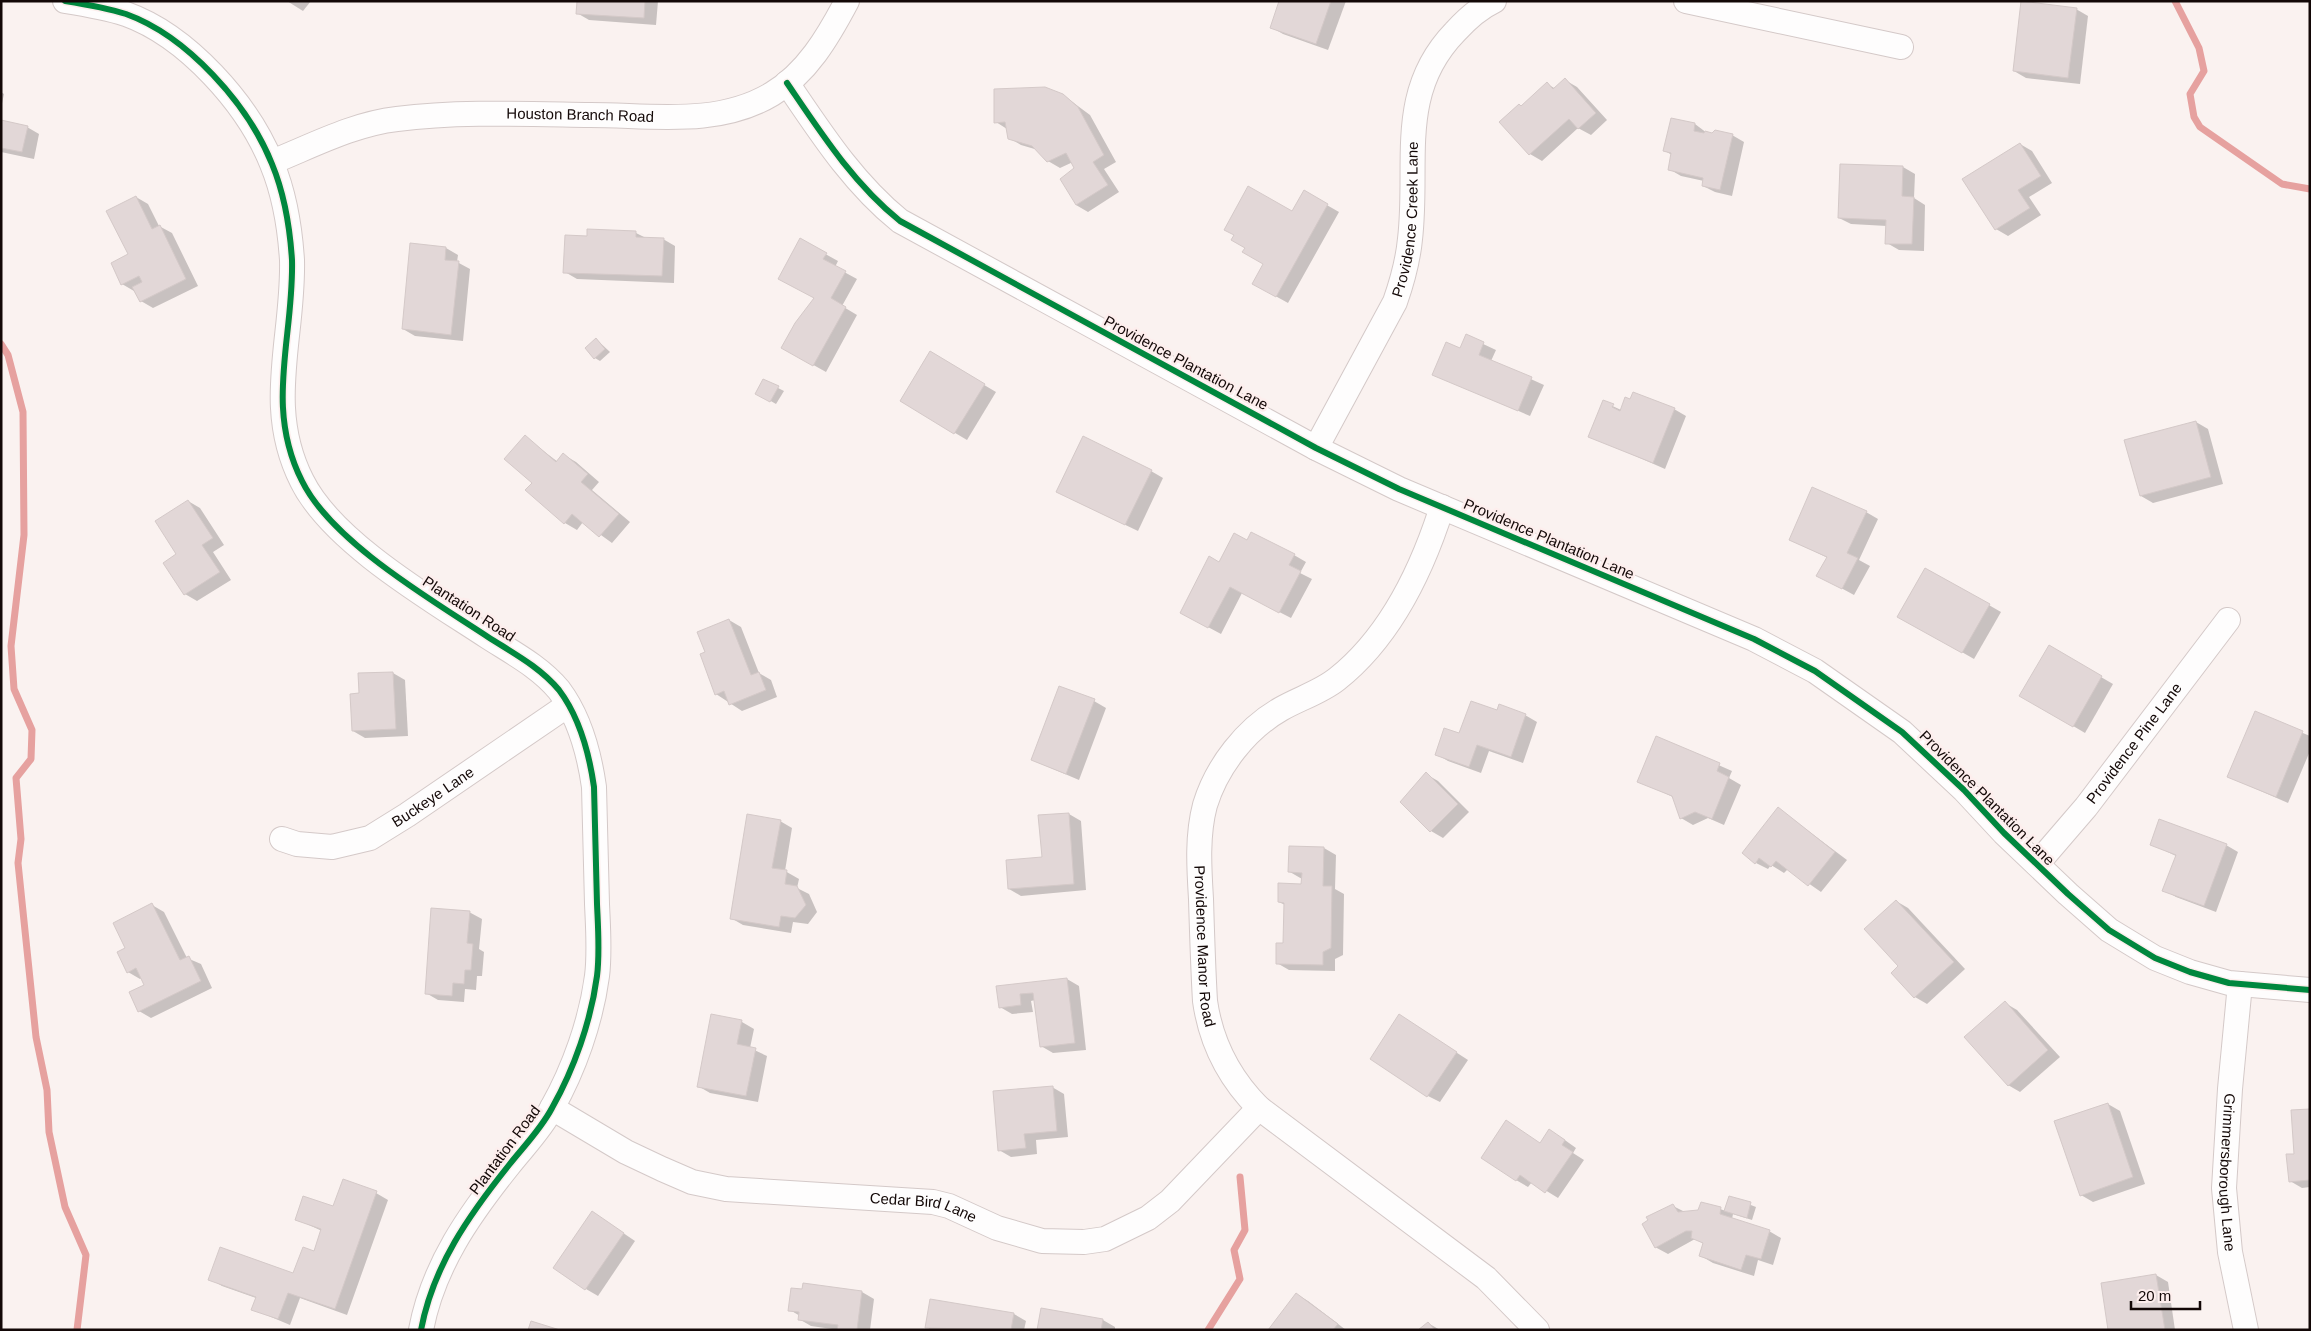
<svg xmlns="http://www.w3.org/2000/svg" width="2311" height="1331" font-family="Helvetica,sans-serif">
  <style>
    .shadow { fill: #0003 }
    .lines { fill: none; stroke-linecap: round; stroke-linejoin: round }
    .stream { stroke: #e6a19f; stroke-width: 7 }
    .building { fill: #e2d7d7; stroke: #d4c9c8 }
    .minor-casing { stroke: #d4c9c8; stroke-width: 26 }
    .minor { stroke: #fefdfd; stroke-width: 24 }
    .cycleway-casing { stroke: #fdeeed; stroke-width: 9 }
    .cycleway { stroke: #00873e; stroke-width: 6 }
    .labels { text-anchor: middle; stroke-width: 5; stroke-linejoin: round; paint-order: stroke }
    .street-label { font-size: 15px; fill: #130807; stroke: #fdeeed }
  </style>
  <rect width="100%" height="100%" fill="#faf2f0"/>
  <g class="shadow">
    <path d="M287,1h24l-8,10z"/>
    <path d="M578,1h80l-2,24 -67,-5 -12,-7z"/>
    <path d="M1281,1h65l-18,49 -45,-16 -12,-7z"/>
    <path d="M2076,9l12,7 -8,68 -54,-6 -12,-7z"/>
    <path d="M1565,80l12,7 30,33 -16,15 -13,-7 -36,33 -12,-7 -8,-47 25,-23 9,5z"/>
    <path d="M1,92l3,2 -3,14z"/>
    <path d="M1063,95l27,20 26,47 -12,7 15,23 -31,20 -12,-7v-37l-3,-6 -13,6 -12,-7 -10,-11 -17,-5 -12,-7 -2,-9 -11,-7z"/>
    <path d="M1672,119l23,5 12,9 25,2 12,7 -12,54 -17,-4 -12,-6 1,-5 -23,-5 -12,-7 3,-14 -7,-4z"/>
    <path d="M1,122l26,5 12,7 -5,25 -33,-7z"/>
    <path d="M2020,144l12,7 20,32 -23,14 12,18 -33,21 -12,-7z"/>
    <path d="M1903,167l12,7 -1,24 11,7 -1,46 -25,-1 -12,-7v-17l-36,-2 -12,-6z"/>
    <path d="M1304,192l35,20 -51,91 -34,-19 11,-20 -19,-17 47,-34z"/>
    <path d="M136,197l12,7 11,22 13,7 26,53 -45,22 -12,-7 -7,-10 -12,-7 7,-29z"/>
    <path d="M636,233l10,5 17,1 12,7 -1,37 -97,-4 -12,-7 23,-35z"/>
    <path d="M800,240l38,21 -3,6 22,12 -15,27 15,9 -31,57 -43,-24 32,-50z"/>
    <path d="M446,248l12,7 -1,7 13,7 -7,72 -48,-5 -12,-7z"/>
    <path d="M1466,336l30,14 -5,11 53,24 -14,31 -96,-42 27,-24z"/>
    <path d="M596,339l14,13 -10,9 -5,-3z"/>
    <path d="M930,353l66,39 -29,48 -66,-39z"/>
    <path d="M778,388l6,3 -8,13 -19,-11z"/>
    <path d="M1604,402l17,8 53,-1 12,7 -21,53 -75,-33z"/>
    <path d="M2196,422l12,7 15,55 -70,19 -12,-7z"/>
    <path d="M525,437l33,25 6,-7 12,7 23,20 -7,8 38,32 -18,21 -29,-21 -6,8 -12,-7 -32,-40z"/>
    <path d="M1151,471l12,7 -25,53 -69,-33z"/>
    <path d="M188,501l12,7 24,37 -11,7 18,28 -34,21 -12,-7 -20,-31 13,-9z"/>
    <path d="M1866,512l12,7 -19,41 11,6 -16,29 -24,-13 -2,-24 -37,-18z"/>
    <path d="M1247,541l47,14 12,7 -6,11 12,6 -21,39 -49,-25 -21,41 -28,-15 27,-56z"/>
    <path d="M1926,569l75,43 -27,47 -75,-43z"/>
    <path d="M729,620l12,7 18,46 12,7 6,17 -35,14 -26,-17 -9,-41z"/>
    <path d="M2049,647l64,37 -28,49 -64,-38z"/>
    <path d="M393,673l12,7 3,56 -43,2 -12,-7 7,-37z"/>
    <path d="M1094,701l12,7 -27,72 -47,-20z"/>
    <path d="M1497,711l28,4 12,7 -14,41 -34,-12 -8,22 -33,-12 -12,-7 24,-20z"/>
    <path d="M2255,713l55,23v15l-22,52 -59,-26z"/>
    <path d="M1657,738l75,33 -3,7 12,7 -17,40 -16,-7 -15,7 -12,-7 -8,-21 -34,-16z"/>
    <path d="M1426,774l12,7 31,31 -26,26 -12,-7 -29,-29z"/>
    <path d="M1779,809l68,51 -26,32 -33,-23 -4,4 -13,-8 -3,4 -12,-6z"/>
    <path d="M1069,814l12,7 5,69 -65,6 -12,-7 34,-31z"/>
    <path d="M780,821l12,7 -7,43 14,8 -2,9 12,6 8,18 -9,12 -15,-2 -2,11 -48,-8 -12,-7z"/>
    <path d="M2151,844l75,1 12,7 -22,60 -40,-15 -12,-7 12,-34z"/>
    <path d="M1324,848l12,7 -1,34 9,5 -1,61 -8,4v12l-46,-1 -12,-7 8,-18v-40l-6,-3 24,-17 -1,-6 -12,-7z"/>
    <path d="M1896,901l12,7 57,61 -38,35 -12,-7 -15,-31z"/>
    <path d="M152,905l12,7 23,46 14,6 11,24 -61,30 -12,-7 7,-26 -4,-7 -2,1 -12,-7 -1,-23z"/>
    <path d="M469,912l13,7 -3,30 5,3 -2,24h-5l-1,14 -11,-1 -1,13 -26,-2 -12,-7z"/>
    <path d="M1067,979l12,7 7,64 -33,3 -12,-7 -6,-46 -4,1 2,11 -21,2 -12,-7 -3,-20z"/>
    <path d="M2005,1003l12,7 43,47 -40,35 -12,-7z"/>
    <path d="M712,1016l30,6 12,7 -4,19 17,8 -9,46 -48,-9 -12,-7z"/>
    <path d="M1411,1023l57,37 -28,42 -12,-6z"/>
    <path d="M1052,1087l12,7 4,43 -32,3 1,14 -26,3 -12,-7z"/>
    <path d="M2108,1104l12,7 25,73 -52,18 -12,-7z"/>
    <path d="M2310,1110v77l-8,1 -12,-7z"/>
    <path d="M1562,1138l14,10 -3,5 11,7 -26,38 -26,-16 -4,5 -12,-7 25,-36z"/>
    <path d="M376,1193l12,7 -41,115 -47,-17 -10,27 -38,-16 4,-11 -34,-12 -12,-7 84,-5 20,-22 8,-21 -26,-12z"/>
    <path d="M1730,1197l26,10 -4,13 -19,-6 -1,5 37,12 12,7 -8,27 -15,-5 -4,16 -41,-13 -12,-7 3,-12 -9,-5 -27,15 -13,-7 18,-41 12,6 14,-1 3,-8 24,8z"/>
    <path d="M604,1220l31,21 -37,55 -12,-7z"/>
    <path d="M2156,1275l12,7 7,48h-65z"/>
    <path d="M804,1285l58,7 12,7 -4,31h-31l-28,-4 -12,-7 1,-3 -10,-6 13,-19z"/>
    <path d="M1296,1294l12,7 38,29h-76z"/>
    <path d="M1042,1309l61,11 12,7v3h-76z"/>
    <path d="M1014,1314l12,7 -2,9h-93l-4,-3z"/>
    <path d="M1428,1323l12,7h-20z"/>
  </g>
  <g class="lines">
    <g class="stream">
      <path d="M2175,1l24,47 5,23 -14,23 4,23 6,10 82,57 28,5"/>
      <path d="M1,344l7,11 15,57 1,123 -13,111 3,43 18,41 -1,29 -15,19 5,61 -3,24 18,174 11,53 2,42 16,75 21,48 -9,75"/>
      <path d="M1208,1330l32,-51 -6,-29 11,-20 -5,-53"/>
    </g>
  </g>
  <g class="building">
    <path d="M577,1h68l-1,17 -68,-4z"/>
    <path d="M1279,1h52l-15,43 -46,-16z"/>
    <path d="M2021,1l56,7 -9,70 -55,-7z"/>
    <path d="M1565,78l31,35 -18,16 -9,-10 -40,36 -30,-33 20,-18 2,2 26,-24 6,7z"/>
    <path d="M1045,87l18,7 15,13 26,48 -11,7 15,23 -32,20 -16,-26 14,-11 -8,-15 -19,9 -15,-16 -24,-7 -3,-17 -11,1v-34z"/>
    <path d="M1671,118l24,5 -1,8 10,2 1,-2 7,2 3,-3 18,4 -13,56 -18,-4 1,-8 -35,-8 3,-17 -8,-2z"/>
    <path d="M1,120l27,6 -6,26 -21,-4z"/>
    <path d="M2020,143l21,33 -23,14 12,18 -35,22 -33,-51z"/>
    <path d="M1840,164l63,2 -1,30 12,1 -2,47h-27l1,-24 -48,-2z"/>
    <path d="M1248,186l44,25 12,-21 24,14 -52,93 -24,-13 11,-20 -21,-12 3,-4 -14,-8 3,-5 -10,-5z"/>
    <path d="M136,196l16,33 8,-4 26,54 -46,23 -8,-15 10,-5 -3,-6 -18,9 -10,-22 17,-9 -22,-43z"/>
    <path d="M587,229l49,2v6l28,1 -2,38 -99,-3 2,-38 22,1z"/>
    <path d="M800,238l27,15 -4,6 23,12 -15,27 15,9 -33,59 -32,-18 14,-25 19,-25 -36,-19z"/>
    <path d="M410,243l36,4 -1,13 14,1 -8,74 -49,-6z"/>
    <path d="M1466,334l18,8 -5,13 53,22 -14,34 -86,-36 14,-33 14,6z"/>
    <path d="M596,338l9,11 -11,10 -9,-11z"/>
    <path d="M930,351l55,33 -31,50 -54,-33z"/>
    <path d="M763,379l16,7 -9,16 -15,-8z"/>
    <path d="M1633,392l42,16 -22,55 -65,-26 15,-37 11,4 -2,3 8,4 5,-14 5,2z"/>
    <path d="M2196,421l15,56 -71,19 -16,-56z"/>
    <path d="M525,435l31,27 7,-9 25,21 -7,8 38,32 -20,23 -27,-23 -8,10 -39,-34 7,-7 -28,-24z"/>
    <path d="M1083,436l69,34 -27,55 -69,-33z"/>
    <path d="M1812,487l55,24 -20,42 11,5 -16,31 -26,-13 11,-19 -38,-17z"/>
    <path d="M188,500l25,38 -11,7 18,27 -36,23 -21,-32 13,-9 -21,-33z"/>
    <path d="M1251,532l44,22 -6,11 12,6 -22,42 -49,-26 -22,41 -28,-15 29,-57 10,6 15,-29 13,7z"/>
    <path d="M1925,568l65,36 -28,49 -65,-36z"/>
    <path d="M729,619l22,56 8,-3 7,18 -37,15 -5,-14 -9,4 -15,-41 5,-2 -8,-20z"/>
    <path d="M2049,645l53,31 -29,51 -54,-31z"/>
    <path d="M393,672l3,57 -44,2 -2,-37 9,-1 -1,-20z"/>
    <path d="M1059,686l36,13 -29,75 -35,-14z"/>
    <path d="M1471,701l26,9 2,-6 27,10 -15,43 -34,-12 -8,22 -34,-12 9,-27 15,5z"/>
    <path d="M2255,711l48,20 -27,66 -49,-20z"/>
    <path d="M1656,736l64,27 -3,8 12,6 -17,42 -17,-7 -15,7 -8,-23 -35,-14z"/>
    <path d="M1426,772l32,32 -28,28 -30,-30z"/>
    <path d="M1778,807l57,45 -27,34 -32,-25 -5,6 -12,-9 -4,6 -13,-11z"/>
    <path d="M1069,813l5,71 -66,5 -2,-29 36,-3 -4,-42z"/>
    <path d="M747,814l34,6 -9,48 15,2 -2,14 12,2 9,19 -11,13 -14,-2 -2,11 -49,-8z"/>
    <path d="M2159,819l68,25 -23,62 -42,-15 14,-36 -26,-10z"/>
    <path d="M1289,846l35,1 -1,39h9l-1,62 -8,4v13l-47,-1v-21h7l1,-40 -6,-1v-19l23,1 1,-11 -14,-1z"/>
    <path d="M1896,900l58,62 -40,36 -23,-25 7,-7 -34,-37z"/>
    <path d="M152,903l28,57 9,-4 12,25 -63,31 -9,-20 15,-7 -8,-17 -9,5 -10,-21 8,-4 -12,-25z"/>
    <path d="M431,908l39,3 -3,32 6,1 -2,26h-6l-1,14 -11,-1 -1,13 -27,-2z"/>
    <path d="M1067,978l8,65 -35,4 -7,-54 -13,1 1,11 -22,3 -3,-22z"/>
    <path d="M2005,1001l43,49 -40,36 -44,-49z"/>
    <path d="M711,1014l31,6 -5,24 19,4 -10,48 -49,-9z"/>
    <path d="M1399,1014l58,38 -30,45 -57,-38z"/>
    <path d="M1053,1086l4,45 -33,3 2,14 -28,3 -5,-60z"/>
    <path d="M2108,1103l25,74 -53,19 -26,-75z"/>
    <path d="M2310,1109v71l-21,2 -3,-28h8l-3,-44z"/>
    <path d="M1506,1120l34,23 9,-14 16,11 -3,5 11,7 -28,41 -25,-18 -4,6 -35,-23z"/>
    <path d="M343,1179l34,12 -42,118 -47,-16 -10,26 -27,-9 5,-13 -48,-17 12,-33 73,26 10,-26 11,4 7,-22 -26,-9 8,-24 30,10z"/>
    <path d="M1729,1196l22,6 -4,16 -23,-7z"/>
    <path d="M1701,1202l20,5 -1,7 50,16 -9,29 -15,-4 -5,15 -42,-14 4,-13 -12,-5 1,-7h-6l-31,17 -13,-24 6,-4 -2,-3 27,-13 5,8 20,-2z"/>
    <path d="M592,1211l32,22 -39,57 -32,-22z"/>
    <path d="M2156,1274l9,56h-57l-7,-47z"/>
    <path d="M803,1283l59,8 -5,39h-20l1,-5 -40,-5 1,-8 -11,-1 3,-23 11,1z"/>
    <path d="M1296,1293l42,31 -5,6h-65z"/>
    <path d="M930,1299l84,14 -3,17 -86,-2z"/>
    <path d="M1041,1308l62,11 -2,11h-64z"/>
    <path d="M531,1321l29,9h-32z"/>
    <path d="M1428,1322l7,8h-17z"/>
  </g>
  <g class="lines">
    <g class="minor-casing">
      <g id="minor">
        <path d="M65,1c19,3 42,7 61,13 61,22 122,90 146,150 12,29 18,65 20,96 2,78 -28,146 10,221 30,61 130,119 186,156 25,16 52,30 71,53 21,28 30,62 35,97 1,39 2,78 3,117 1,23 3,49 0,72 -6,45 -23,93 -45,132 -11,21 -28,38 -43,57 -40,50 -76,101 -88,165"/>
        <path d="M1686,1l215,46"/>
        <path d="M787,83c34,50 66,100 113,138l416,227 83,41 355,150 61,32 87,61 62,58 40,43 64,61 41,36 46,28 35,14 39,11 81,7"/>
        <path id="s1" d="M272,162c40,-16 81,-38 125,-43 61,-8 131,-5 193,-4 61,0 127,12 182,-21 35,-21 56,-57 75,-93"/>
        <path id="s2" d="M1316,448l79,-146c7,-20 13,-42 15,-63 9,-76 -14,-146 45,-207 11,-12 24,-24 39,-31"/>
        <path id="s3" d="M1442,507c-20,63 -52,130 -105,172 -16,13 -39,20 -56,30 -35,20 -64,57 -76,96 -8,30 -6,62 -4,94 1,34 2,68 4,102 6,42 24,77 54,107l227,170 51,52"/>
        <path id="s4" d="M282,839l15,5 35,3 38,-9 37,-23 161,-110"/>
        <path id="s5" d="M2037,864l49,-57 142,-187"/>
        <path id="s6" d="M2240,984l-10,105 -6,99 6,64 16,78"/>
        <path id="s7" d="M552,1108l74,44 36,17 30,13 34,7 207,13 16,4 48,22 45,13 42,1 21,-3 43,-21 22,-17 89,-93"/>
      </g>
    </g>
    <use href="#minor" class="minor"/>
    <g class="cycleway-casing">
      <g id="cycleway">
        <path d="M65,1c19,3 42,7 61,13 61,22 122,90 146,150 12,29 18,65 20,96 2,78 -28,146 10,221 30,61 130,119 186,156 25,16 52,30 71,53 21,28 30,62 35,97 1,39 2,78 3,117 1,23 3,49 0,72 -6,45 -23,93 -45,132 -11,21 -28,38 -43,57 -40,50 -76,101 -88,165"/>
        <path d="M787,83c34,50 66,100 113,138l416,227 83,41 355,150 61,32 87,61 62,58 40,43 64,61 41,36 46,28 35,14 39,11 81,7"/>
      </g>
    </g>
    <use href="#cycleway" class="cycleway"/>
  </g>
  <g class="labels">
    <g class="street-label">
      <text dy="5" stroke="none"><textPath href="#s1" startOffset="316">Houston Branch Road</textPath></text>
      <text dy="5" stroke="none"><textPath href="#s2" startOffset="250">Providence Creek Lane</textPath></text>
      <text transform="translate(1186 363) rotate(28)" y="5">Providence Plantation Lane</text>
      <text transform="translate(1549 539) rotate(23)" y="5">Providence Plantation Lane</text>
      <text transform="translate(469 609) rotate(33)" y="5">Plantation Road</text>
      <text dy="5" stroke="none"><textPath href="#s5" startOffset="155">Providence Pine Lane</textPath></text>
      <text dy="5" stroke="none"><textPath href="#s4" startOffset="165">Buckeye Lane</textPath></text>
      <text transform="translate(1987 798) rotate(45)" y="5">Providence Plantation Lane</text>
      <text dy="5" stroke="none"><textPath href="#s3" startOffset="535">Providence Manor Road</textPath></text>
      <text transform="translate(505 1150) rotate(-53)" y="5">Plantation Road</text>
      <text dy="5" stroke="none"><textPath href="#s6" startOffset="189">Grimmersborough Lane</textPath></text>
      <text dy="5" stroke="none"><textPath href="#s7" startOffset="392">Cedar Bird Lane</textPath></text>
    </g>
  </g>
  <rect width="2311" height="1331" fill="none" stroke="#130807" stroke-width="5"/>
  <path d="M2131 1301v8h69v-8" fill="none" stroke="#130807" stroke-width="2.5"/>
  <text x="2138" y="1301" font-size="15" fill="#130807" stroke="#fdeeed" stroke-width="4" paint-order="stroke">20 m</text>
</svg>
